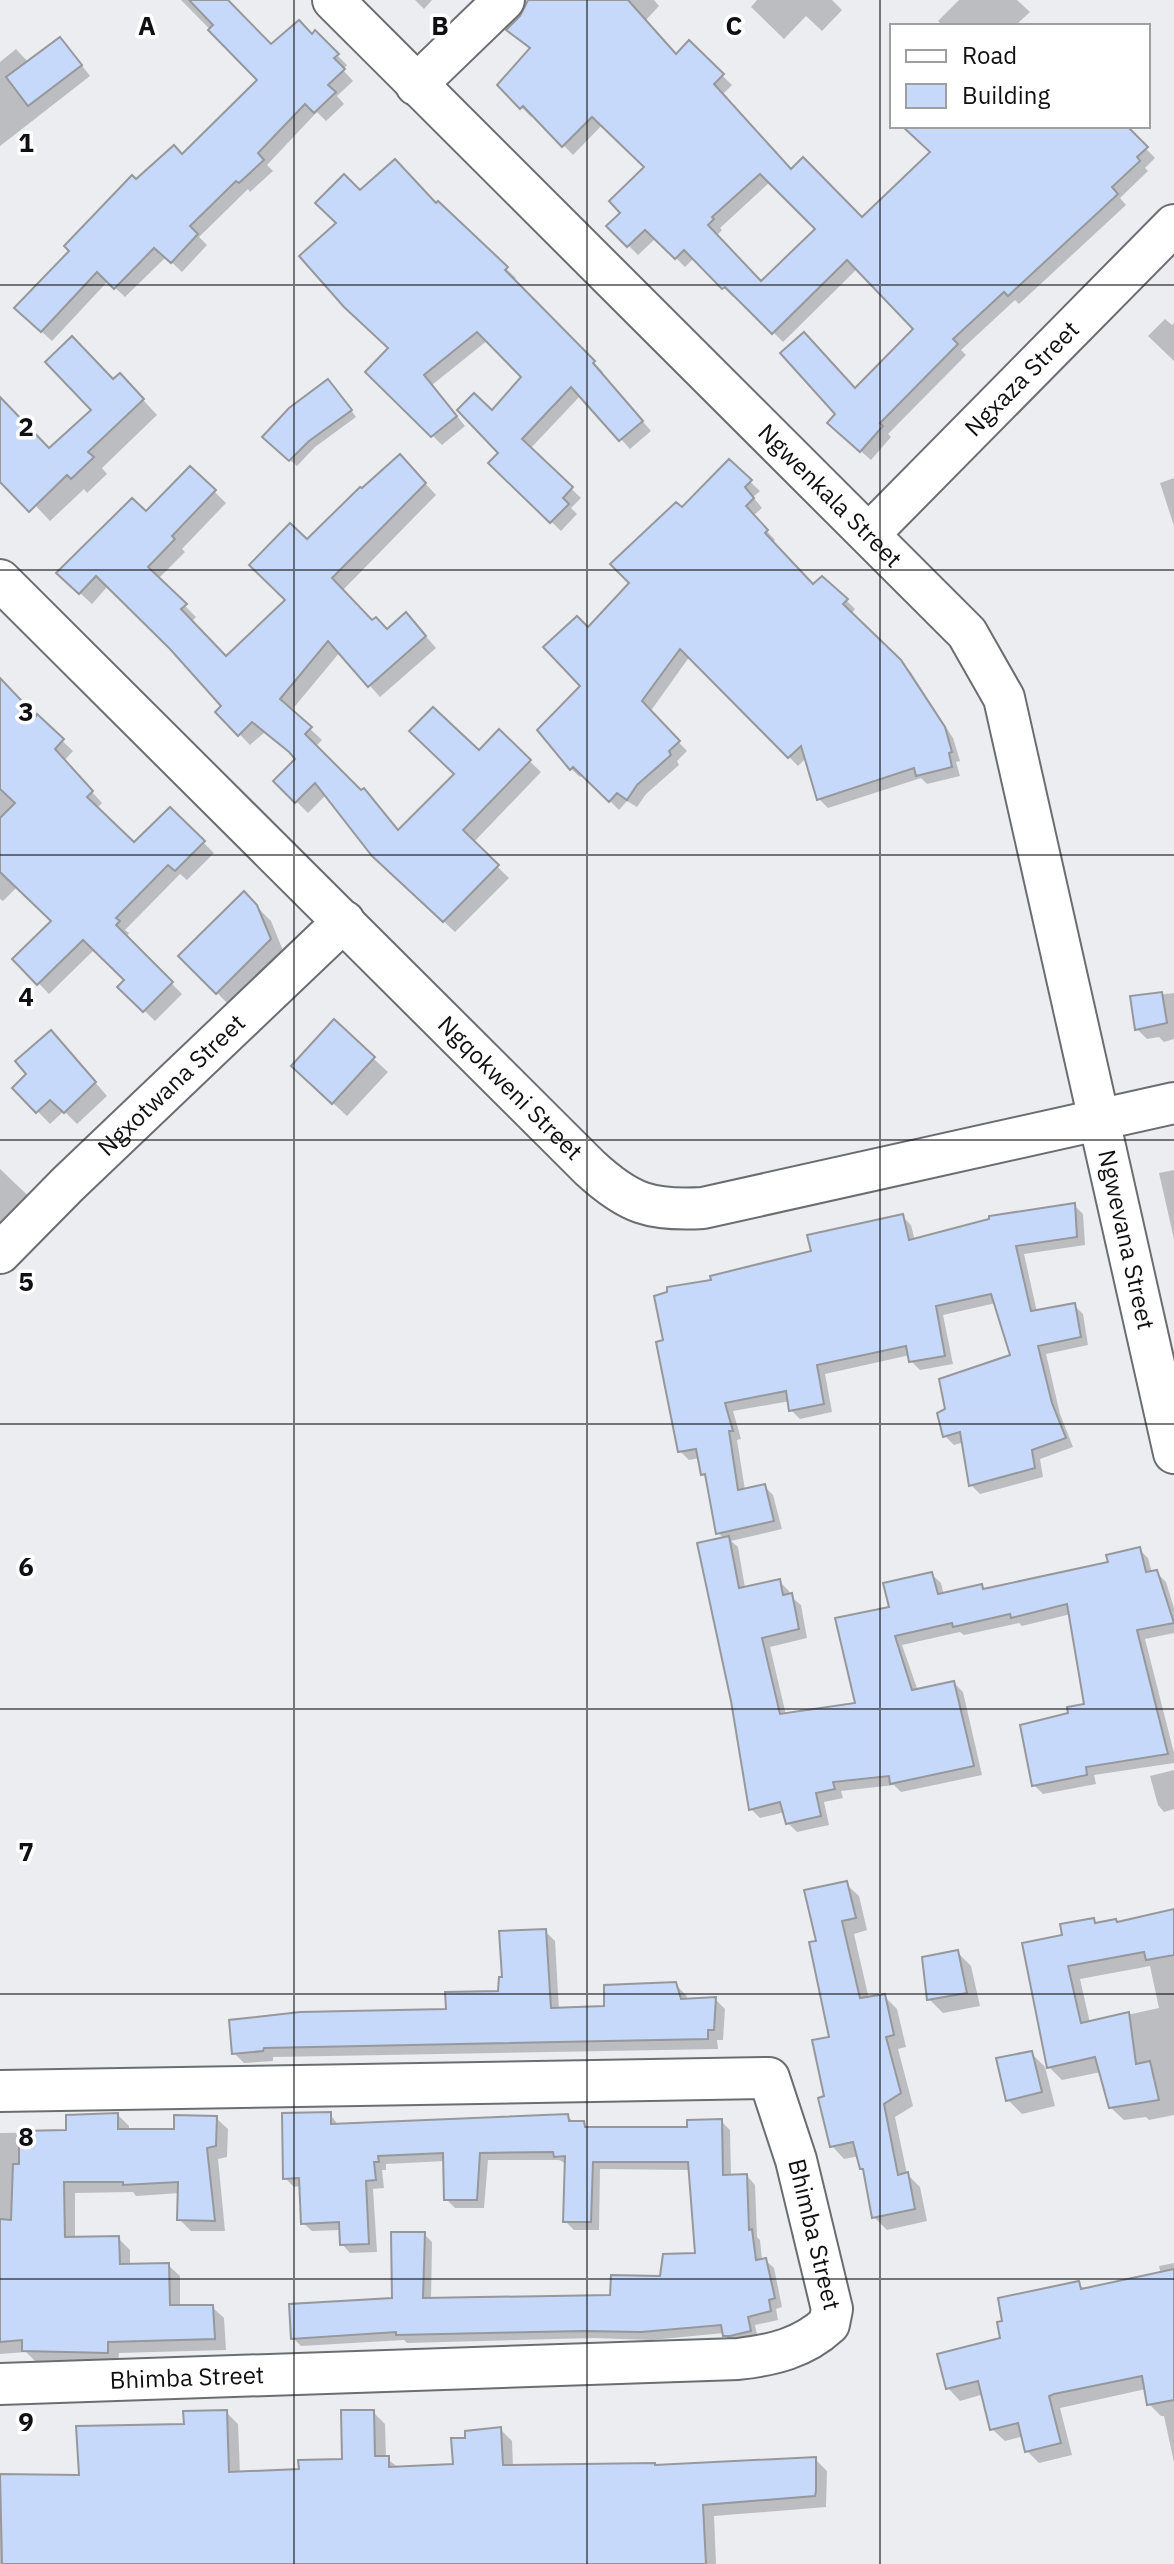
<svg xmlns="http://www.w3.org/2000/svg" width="1174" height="2564" font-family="'IBM Plex Sans',sans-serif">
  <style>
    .shadow { fill: #0003; fill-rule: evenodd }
    .building { fill: #c6d9fa; stroke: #96989c; stroke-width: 2; fill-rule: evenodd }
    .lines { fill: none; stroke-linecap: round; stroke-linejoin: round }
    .minor-casing { stroke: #6b6d70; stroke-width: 44 }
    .minor { stroke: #fff; stroke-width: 40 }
    .grid { fill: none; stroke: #101012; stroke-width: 2; stroke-opacity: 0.55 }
    .labels { text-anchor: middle; stroke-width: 7; stroke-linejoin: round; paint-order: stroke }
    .street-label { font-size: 24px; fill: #101012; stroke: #fff }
    .grid-label { font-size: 26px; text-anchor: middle; font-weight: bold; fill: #101012; stroke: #fff; stroke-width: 7; stroke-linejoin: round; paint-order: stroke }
  </style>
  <rect width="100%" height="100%" fill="#ebedf1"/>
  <g class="shadow">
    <path d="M181,0h44l46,47 44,-14 32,32 -4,5 10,11 -16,15 7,8 -18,17 -9,-9 -50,53 6,6 -23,21 -2,-3 -49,48 8,8 -25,27 -16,-15 -41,40 -17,-16 -56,60 -25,-23 109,-136 46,-26 78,-76z"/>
    <path d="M415,0h17l-8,9z"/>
    <path d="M531,0h123l5,6 -14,15 31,35 13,-13 43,42 -10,10 69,76 71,49 70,-68 8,-26h184l31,32 -10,10 3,3 -28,27 6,7 -107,99 -4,-4 -54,50 5,5 -78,79 3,3 -20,23 -32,-28 16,-42 61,-61 -58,-61 -75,74 -47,-47 -3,2 -39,-39 -9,9 -29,-29 -18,17 -29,-29 14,-13 23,-46 -43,-43 -30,31 -39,-40 -3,2 -31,-32 32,-36 -13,-10 3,-22zM770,182l48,47 -57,54 -45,-47 6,-6 -2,-2z"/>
    <path d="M757,0h75l10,10 -20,21 -16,-15 -22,23 -33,-32z"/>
    <path d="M959,0h58l13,12 -15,14h-72l-5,-5z"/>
    <path d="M16,49l13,14 41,-13 20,26 -90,70v-84z"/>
    <path d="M360,193l78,11 78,74 -3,3 90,91 -2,1 50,58 -21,18 -49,-54 -51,54 51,49 -10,10 6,6 -16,17 -70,-68 10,-11 -9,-40 32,-35 -36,-37 -56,45 33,41 -23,19 -74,-73 22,-24 -52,-125z"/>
    <path d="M1165,319l7,6 2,-2v38l-26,-25z"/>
    <path d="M114,381l21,10 22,24 -55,53 5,6 -20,19 -3,-4 -34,32 -50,-53v-67l50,49 43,-40z"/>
    <path d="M335,388l21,29 -41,30 -18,19 -32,-29z"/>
    <path d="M729,462l31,29 -7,6 9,11 -9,8 22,24 -3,4 42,43 8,-8 25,22 8,8 -4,5 59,57 43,67 7,23 -4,1 4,14 -33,8 -6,-6 -93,30 -9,-9 -12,-42 -9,9 -108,-110 -40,56 37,39 -10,10 2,4 -33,29 -9,13 -10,-6 -8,9 -36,-36 -3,3 -9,-8 17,-140 43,-46 51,-73z"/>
    <path d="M190,468l36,35 -44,46 3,3 -27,27 38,38 -5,5 35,37 62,-59 19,-58 104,-74 25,27 -94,96 30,31 16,9 29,-5 19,22 -56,49 -40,-45 -49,59 31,29 -7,7 46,46 3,-2 12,11 23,30 100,-100 42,40 -68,71 36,35 -54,54 -69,-65 -60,-72 -18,18 -32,-32 22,-22 -33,-27 -15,13 -32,-33 6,-6 -50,-56 -66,-64 -16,18 -22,-20 76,-70z"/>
    <path d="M1174,478v48l-14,-43z"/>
    <path d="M0,689l37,28 36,34 -9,10 38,42 -6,6 38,36 36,-35 44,43 -27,27 -7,-6 -55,56 4,3 -3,4 56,57 -27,27 -35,-34 7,-7 -32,-31 -46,45 -34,-35 38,-38 -35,-35 -15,15 -3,-2z"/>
    <path d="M244,894l27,27 13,32 -53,54 -50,-51z"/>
    <path d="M1174,993v46l-10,3 -5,-5 -12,2 -10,-10 -5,-31z"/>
    <path d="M334,1022l54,50 -41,44 -40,-37z"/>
    <path d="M63,1045l44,51 -30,28 -13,-13 -14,13 -35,-36z"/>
    <path d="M0,1169l40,38 -15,15 -14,-11 -11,13z"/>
    <path d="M1174,1170v69l-15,-66z"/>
    <path d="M1074,1205l9,9 2,31 -61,9 13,58 37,-7 9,9 5,31 -42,9 14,60 13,33 -33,12 3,18 -63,17 -9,-9 -7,-43 -10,3 -9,-9 67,-80 -16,-53 -53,12 10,49 -33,6 -9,-9 -1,-6 -85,19 7,38 -32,7 -9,-9 -1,-9 -57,10 8,28 -4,1 8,50 19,-4 9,9 9,34 -51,12 7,6 7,41 34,-7 10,10 1,5 11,9 6,33 -37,9 16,68 72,-10 34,-97 39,-34 10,9 3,12 38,-9 4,4 124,-26 29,-15 9,9 4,15 4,-1 10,10 8,26v25l-29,6 29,114v10l-80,12 2,9 -53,10 -9,-9 37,-71 15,-9 -15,-91 -49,12 -3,-3 -55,12 -4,-3 -58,13 16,46 36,-8 9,9 19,83 -81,17 -7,-7 -53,6 2,7 -19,4 5,23 -32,7 -9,-9 -3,-11 -25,6 -9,-9 -26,-270 -7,-6 -10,-54 -6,-5 -2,-16 -11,2 -9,-9 -15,-109 48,-61 101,-29 88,-36 9,9 4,16z"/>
    <path d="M1174,1770v39l-10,3 -6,-7 -8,-29z"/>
    <path d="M846,1884l13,12 8,34 -13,4 15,65 15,-3 13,13 9,38 -8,2 15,57 -18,11 12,57 13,13 7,34 -40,9 -13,-13 -9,-45 -6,-16 -15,3 -12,-13 -6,-48 5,-60 -13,-96z"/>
    <path d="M1174,1914v201l-25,5 -3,-3 -22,3 -14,-13 -9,-35 -39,8 -13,-13 15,-131 29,-16 5,5 20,-1zM1150,1966l9,42 -69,15 -10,-44z"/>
    <path d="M545,1931l10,10 4,69 47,-2 69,-24 11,11 2,5 27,-1 10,10 -2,31h-6l1,9 -445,8v4l-29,2 -10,-10 214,-42 52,-18z"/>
    <path d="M958,1953l13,13 9,40 -37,7 -14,-14z"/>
    <path d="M1031,2053l14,14 10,39 -33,8 -14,-14z"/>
    <path d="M330,2114l9,12 229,-10 6,7h9l6,6h101l31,-8 9,9 1,47 16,-1 8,9 2,52 3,3 2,20h3l9,8 8,39 -6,2 2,11 -23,5 3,14 -25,5 -9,-11 -73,7 -57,-2 -187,5 -3,-3 -103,6 -8,-8 101,-38 30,-66 8,8 -1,58 181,-3 49,-19 36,-23 -7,-85 -90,-1 -1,61h-25l-9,-9 2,-57 -8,-4h-71l-4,48h-29l-9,-9 -1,-38 -59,3v6h-4l2,18 -11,1 4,63 -27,1 -8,-9 -1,-14 -29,1 -9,-8 -2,-37 -7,1 -9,-9z"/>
    <path d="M118,2115l11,11v5h47l40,-13 12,11 -1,28 -9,2 7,72h-34l-12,-12 1,-26 -44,3 -3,-4 -58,1v46l43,-1 12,12v15h38l12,11v31h32l12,11 2,32 -107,3 -1,11 -82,-2 -10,-10 -26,2v-221l69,-1z"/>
    <path d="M1174,2263v199l-10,-46h-3l-12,-12 -3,-15 -86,19 12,47 -33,8 -12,-12 -4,-15 -18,5 -13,-12 -8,-35 -24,7 -12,-13 55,-49 75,-56 7,7 76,-16 -2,-8z"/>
    <path d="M226,2412l12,12 2,50 61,-3 43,-11 29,-48 12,12 1,34 13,10 56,-2 12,-26 33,-11 12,12 1,26h143l159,-8 12,12 -1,36 -112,9 2,48h-716v-87h81l105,-51z"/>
  </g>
  <g class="building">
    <path d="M189,0h39l43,44 28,-24 13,14 3,-4 24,24 -5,4 11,11 -17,16 8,7 -22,21 -9,-9 -47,49 6,7 -25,23 -3,-2 -46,45 8,8 -27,29 -17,-15 -40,41 -17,-17 -56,60 -27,-24 55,-57 -5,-5 68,-71 4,4 38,-34 8,9 75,-74 -49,-50 5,-5z"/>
    <path d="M528,0h100l48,54 13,-14 35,34 -10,10 77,85 12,-12 59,60 68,-65 -28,-26h225l21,21 -11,10 3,4 -28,26 6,7 -110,102 -4,-4 -51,47 5,5 -78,79 3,3 -23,26 -33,-29 8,-9 -55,-61 24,-21 51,56 58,-59 -66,-69 -75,74 -47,-47 -3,2 -38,-39 -9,9 -30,-29 -18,17 -21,-21 14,-13 -11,-12 35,-34 -52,-50 -30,30 -39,-41 -3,3 -23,-24 33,-37 -24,-18 14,-14zM760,174l55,55 -54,52 -53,-56 6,-6 -2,-2z"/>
    <path d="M60,37l22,28 -54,41 -22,-29z"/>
    <path d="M395,159l41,44 2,-2 70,66 -3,3 90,91 -2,2 50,58 -24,20 -48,-54 -49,52 51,48 -10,11 6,6 -19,19 -62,-60 10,-10 -41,-43 17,-17 18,17 29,-33 -44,-45 -53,43 33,41 -26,21 -66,-65 23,-24 -44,-41 -45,-51 37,-33 -21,-20 29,-29 16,16z"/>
    <path d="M72,336l41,43 7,-6 24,26 -56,53 6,5 -23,22 -4,-4 -38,37 -29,-30v-85l49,51 42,-38 -46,-48z"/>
    <path d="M328,379l24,31 -43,31 -20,20 -27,-24 27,-29z"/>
    <path d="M400,454l26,29 -94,95 40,42 4,-3 11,12 19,-17 20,24 -58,51 -40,-46 -48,58 32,28 -7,7 56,56 3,-2 34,42 56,-56 -45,-43 24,-24 46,43 20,-21 32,31 -68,70 36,35 -56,57 -71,-66 -57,-73 -20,20 -22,-22 22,-22 -6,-7 -37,-30 -14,14 -23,-24 6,-6 -51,-57 -74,-73 -17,18 -23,-21 76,-75 14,13 44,-45 26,24 -44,46 3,3 -27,28 39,37 -6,5 45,47 59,-56 -36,-35 41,-42 17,16 53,-52 2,1z"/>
    <path d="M729,459l23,21 -7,7 9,11 -8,8 22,24 -3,3 48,51 9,-8 26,23 -5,5 58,56 44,67 7,25 -3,1 3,14 -36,9 -2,-8 -97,32 -16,-54 -13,12 -108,-109 -38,52 38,40 -11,10 2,4 -34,30 -10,15 -10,-7 -8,9 -36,-35 -3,3 -33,-40 43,-44 -37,-39 34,-31 11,11 41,-44 -19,-19 66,-62 6,5z"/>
    <path d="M0,678l36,38 1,-2 27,25 -9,10 38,42 -6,6 47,45 36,-35 35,34 -30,30 -7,-6 -52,53 4,3 -4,4 57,57 -30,30 -26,-25 7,-7 -41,-40 -46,45 -25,-26 39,-38 -51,-49v-54l15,-15 -15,-14z"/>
    <path d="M244,891l13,14 14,34 -55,55 -38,-38z"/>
    <path d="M1162,992l5,31 -32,7 -5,-34z"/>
    <path d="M334,1019l41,38 -43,47 -41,-38z"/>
    <path d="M51,1030l45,52 -32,31 -14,-13 -14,13 -24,-25 14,-14 -11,-13z"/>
    <path d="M1075,1203l2,34 -61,9 15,65 44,-8 6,34 -43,9 14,57 14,35 -34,12 3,18 -66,18 -9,-54 -17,5 -6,-24 8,-4 -6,-30 71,-24 -19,-61 -55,12 9,50 -36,6 -3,-16 -89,19 7,39 -35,7 -3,-20 -61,12 8,28h-4l9,59 27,-6 9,37 -58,13 -11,-60 -4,1 -5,-26 -18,3 -22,-110 7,-2 -9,-44 13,-4v-5l44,-7 -1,-4 101,-25 -4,-16 96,-21 6,26 80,-21v-3z"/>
    <path d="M729,1536l10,52 41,-9 3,16 9,-2 7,36 -37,9 18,76 75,-11 -20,-85 54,-11 -6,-24 49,-11 6,22 44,-10 1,5 125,-27 -2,-7 34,-8 6,25 11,-2 17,53 -37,7 31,124 -82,13 1,8 -55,11 -12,-61 48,-12 -1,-6 17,-3 -17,-100 -56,14 -1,-4 -57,13 -1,-4 -57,13 17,54 42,-9 20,85 -84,18 -1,-8 -56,6 2,7 -19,4 5,23 -35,8 -6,-22 -31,8 -18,-109 -34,-158z"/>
    <path d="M847,1881l9,37 -14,3 18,77 25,-4 9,41 -8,2 15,56 -17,11 14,71 10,-3 7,37 -43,9 -9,-49h-3l-7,-27 -23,5 -12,-49 6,-2 -12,-56 17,-3 -20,-95 7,-1 -12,-51z"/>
    <path d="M1174,1909v46l-28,5 -2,-8 -76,14 13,57 48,-11 7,52 14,-3 9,39 -50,8 -14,-51 -48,11 -25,-125 40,-8 -2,-11 34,-6 1,5 21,-4 1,3z"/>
    <path d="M546,1929l5,79 53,-2v-21l72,-3 5,17 35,-2 -2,33h-6v9l-444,9 -1,3 -31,3 -3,-34 71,-8 146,-3 -1,-17 53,-1 1,-14h3l-3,-46z"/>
    <path d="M958,1950l9,43 -40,7 -5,-43z"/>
    <path d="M1032,2051l10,41 -36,9 -10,-43z"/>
    <path d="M331,2112v12l237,-10 1,7h15l1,6h102v-7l35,-1 1,56 24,-1 2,56 3,-1 4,31 10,-2 9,40 -6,2 2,11 -23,6 3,14 -21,5h-7l-2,-11 -80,7 -57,-1 -188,4v-3l-105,7 -2,-35 103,-6 -1,-66h34l-2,66 187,-3 1,-20 49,1 3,-22 32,-1 -7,-91h-95l-2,60h-28l2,-66 -11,1 -1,-5 -73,1 -3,47h-33l-1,-47 -65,3 1,6h-5l2,18 -10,1 3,63 -29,1 -1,-23 -38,2 -2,-46 -16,1 -1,-66z"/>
    <path d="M118,2113v16h56v-14l43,1 -1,30 -9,2 8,73 -38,-1 1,-38 -55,3v-3h-59l1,55 54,-1 1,28 49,-1 1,42h43l2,34 -107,3v11l-86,-2v-11l-22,2v-123l11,1 2,-56h6v-33l47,-1v-15z"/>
    <path d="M1174,2269v131l-27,5 -5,-29 -88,18 -5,2 12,47 -36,9 -7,-29 -28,7 -12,-49 -32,8 -9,-35 63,-16 -3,-16 5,-1 -4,-23 81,-17 2,8z"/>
    <path d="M227,2410l2,62 70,-3 -1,-9 44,-1 -1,-49h33l1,46h14v11l64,-3 -2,-26h14v-7l36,-4 2,38 152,-2v2l161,-8v34l-1,5 -112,9 3,59h-704l-2,-90 79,1 -3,-49 108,-2 -1,-13z"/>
  </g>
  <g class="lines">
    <g class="minor-casing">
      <g id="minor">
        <path id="s1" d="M333,0l634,633 37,65 170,755"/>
        <path d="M416,85l88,-85"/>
        <path id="s2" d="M869,534l305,-309"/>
        <path id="s3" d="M0,580l590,588c39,36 61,43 113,40l471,-105"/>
        <path id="s4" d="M0,1253l68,-69 276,-263"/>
        <path id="s5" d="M0,2091l769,-13 27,82 36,149 -3,15c-26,24 -56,31 -91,35l-738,25"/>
      </g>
    </g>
    <use href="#minor" class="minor"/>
  </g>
  <path class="grid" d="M294,0v2564M587,0v2564M880,0v2564M0,285h1174M0,570h1174M0,855h1174M0,1140h1174M0,1424h1174M0,1709h1174M0,1994h1174M0,2279h1174"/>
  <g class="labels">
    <g class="street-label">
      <text dy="8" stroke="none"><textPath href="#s2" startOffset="218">Ngxaza Street</textPath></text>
      <text dy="8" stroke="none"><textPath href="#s1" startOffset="702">Ngwenkala Street</textPath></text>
      <text dy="8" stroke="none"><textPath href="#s4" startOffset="240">Ngxotwana Street</textPath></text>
      <text dy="8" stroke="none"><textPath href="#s3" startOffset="720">Ngqokweni Street</textPath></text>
      <text dy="8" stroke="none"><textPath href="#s1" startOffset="1526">Ngwevana Street</textPath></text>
      <text dy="8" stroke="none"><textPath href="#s5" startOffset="932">Bhimba Street</textPath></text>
      <text transform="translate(187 2378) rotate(-2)" y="8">Bhimba Street</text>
    </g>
  </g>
  <g class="grid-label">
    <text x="147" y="35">A</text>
    <text x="440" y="35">B</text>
    <text x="734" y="35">C</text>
    <text x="26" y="152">1</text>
    <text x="26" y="436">2</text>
    <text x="26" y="721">3</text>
    <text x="26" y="1006">4</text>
    <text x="26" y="1291">5</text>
    <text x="26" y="1576">6</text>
    <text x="26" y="1861">7</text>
    <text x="26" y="2146">8</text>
    <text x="26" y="2431">9</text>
  </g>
  <rect x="890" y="24" width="260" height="104" fill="#ffffff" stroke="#9f9fa0" stroke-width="2"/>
  <rect x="906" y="50" width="40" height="12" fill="#ffffff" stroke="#9f9fa0" stroke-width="2"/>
  <text x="962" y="64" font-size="24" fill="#101012">Road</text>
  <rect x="906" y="84" width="40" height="24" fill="#c6d9fa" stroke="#9f9fa0" stroke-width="2"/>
  <text x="962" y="104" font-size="24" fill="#101012">Building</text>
</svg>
